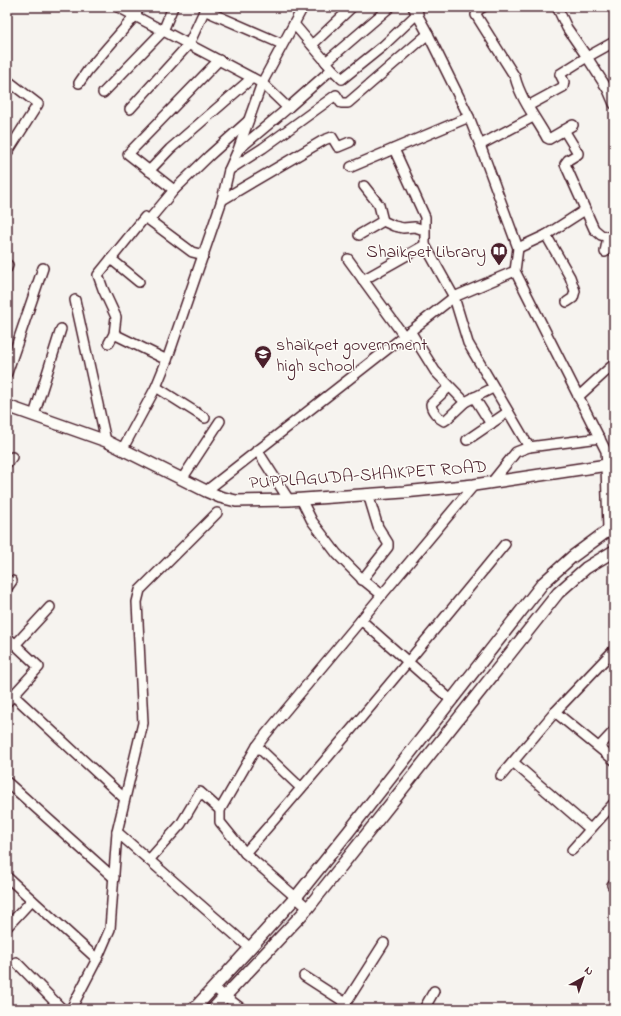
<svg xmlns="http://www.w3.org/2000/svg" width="621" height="1016" font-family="'Indie Flower',sans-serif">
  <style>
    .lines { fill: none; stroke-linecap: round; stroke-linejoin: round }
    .minor-casing { stroke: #4a1f2b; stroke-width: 12 }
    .tertiary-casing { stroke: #4a1f2b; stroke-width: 14 }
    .minor { stroke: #fdfcf7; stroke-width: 9 }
    .tertiary { stroke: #fdfcf7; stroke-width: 11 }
    .labels { text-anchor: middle; stroke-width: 3; stroke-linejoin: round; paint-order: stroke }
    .poi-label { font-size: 18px; fill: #4a1f2b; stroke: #fdfcf7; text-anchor: end }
    .street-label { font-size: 18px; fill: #4a1f2b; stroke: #fdfcf7 }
  </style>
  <rect width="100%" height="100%" fill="#f6f3ef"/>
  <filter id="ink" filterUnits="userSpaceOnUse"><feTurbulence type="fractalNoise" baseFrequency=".025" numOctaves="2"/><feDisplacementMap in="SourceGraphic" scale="8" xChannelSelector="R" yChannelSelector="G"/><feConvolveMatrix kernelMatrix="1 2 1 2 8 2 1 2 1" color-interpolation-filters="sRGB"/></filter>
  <g filter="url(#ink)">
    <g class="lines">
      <g class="minor-casing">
        <g id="minor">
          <path d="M118,7l144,76 26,25"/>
          <path d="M413,7l15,27 41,83 11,28 38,103 -3,23 91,180 1,14"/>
          <path d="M483,7l-5,3 -2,5 39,62c6,23 21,41 32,61l2,1 24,-14"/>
          <path d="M204,10l78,34"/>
          <path d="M294,24l38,45 10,10 41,-33 35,-33"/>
          <path d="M614,42l-27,15 21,33 6,14"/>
          <path d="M312,45l40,-38"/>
          <path d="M326,62l64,-55"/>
          <path d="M7,80l31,24 -31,49"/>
          <path d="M79,83l9,-13 47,-54 4,-9"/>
          <path d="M103,93l60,-62 10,-24"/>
          <path d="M528,106l35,-19 1,-5 -4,-8 27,-17 -20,-29 -10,-21"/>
          <path d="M130,109l59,-65 17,-37"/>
          <path d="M564,130l14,23v1l-10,6 -3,4 29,65 7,6 13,4"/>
          <path d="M480,145l53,-28"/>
          <path d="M239,149l49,-41 44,-39"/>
          <path d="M394,149l31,68v28l29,52 14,46 61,104"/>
          <path d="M351,167l118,-50"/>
          <path d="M229,170l34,-22 73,-53 5,8h7l80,-69"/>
          <path d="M149,171l21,-22 82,-71"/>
          <path d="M364,186l15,19 4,16"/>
          <path d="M174,190l-46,-36 91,-94"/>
          <path d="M222,200l102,-60 8,-3 6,10 12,-5"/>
          <path d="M149,220l25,-30 35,-34 39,-35"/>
          <path d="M383,221l11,5 9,2 12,-1 9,3"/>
          <path d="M359,235l24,-14"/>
          <path d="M546,235l24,42 5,14 -2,7 -6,4"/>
          <path d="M518,248l28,-13 39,-25"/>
          <path d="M605,252l3,-15"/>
          <path d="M111,259l28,23"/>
          <path d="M348,259l56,77"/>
          <path d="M7,268l1,-3"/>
          <path d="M363,280l62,-35"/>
          <path d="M75,300l31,141"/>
          <path d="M410,331l25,40 30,31 28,-14"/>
          <path d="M114,334l53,26"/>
          <path d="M109,343l5,-9 2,-17 -13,-28 -5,-14 47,-58 47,35 12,3"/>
          <path d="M7,373l36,-105"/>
          <path d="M156,387l49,31"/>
          <path d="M449,387l-18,17c0,6 7,14 13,17l3,-2 18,-17"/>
          <path d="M474,397l17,27"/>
          <path d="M578,397l36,-33"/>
          <path d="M34,415l27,-86"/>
          <path d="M467,440l41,-28"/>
          <path d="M122,450l34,-63 11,-27 55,-160 7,-30 9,-20 24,-67 41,-76"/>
          <path d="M257,450l32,50"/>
          <path d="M7,463l5,-6"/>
          <path d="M182,479l38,-58"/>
          <path d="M492,482l24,-30 13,-5 71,-9"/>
          <path d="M206,491l248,-194 61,-26"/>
          <path d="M301,499l11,22 25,33 24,24 21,17"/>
          <path d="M362,580l26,-33v-4l-10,-16 -10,-33"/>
          <path d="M7,588l5,-7"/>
          <path d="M361,620l113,-135"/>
          <path d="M7,637l32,30 -32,35"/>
          <path d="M15,645l35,-38"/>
          <path d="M13,695l111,103"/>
          <path d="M555,712l59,48"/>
          <path d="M257,746l9,-12 95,-114 90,80"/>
          <path d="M599,747l15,-16"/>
          <path d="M513,762l77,67"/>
          <path d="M501,776l54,-64 59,-62"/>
          <path d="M7,782l107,96"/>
          <path d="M301,788l-44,-42 -37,64v12l25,31 63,55"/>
          <path d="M117,832l32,28 32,-36 19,-32 20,18"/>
          <path d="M572,850l42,-47"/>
          <path d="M245,853c89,-101 175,-205 260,-309"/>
          <path d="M149,860l101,88"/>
          <path d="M7,877l90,82"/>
          <path d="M612,885l2,-2"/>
          <path d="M7,927l25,-27"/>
          <path d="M16,962l46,47"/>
          <path d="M304,976l42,27"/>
          <path d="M214,988l28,21"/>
          <path d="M71,1009l26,-50 13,-30 7,-97 26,-109 -6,-121 3,-12 77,-77"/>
          <path d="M342,1009l42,-66"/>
          <path d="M424,1009l10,-18"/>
        </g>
      </g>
      <g class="tertiary-casing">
        <g id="tertiary">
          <path d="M7,406l99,35 100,50 14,6 16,4 53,-1 115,-8 70,-7 133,-20 2,64"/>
          <path d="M194,1009l56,-61 46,-51 53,-66 194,-248 29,-26 42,-31"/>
          <path d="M213,1009l95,-101 250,-315 28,-25 28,-17"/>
        </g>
      </g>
      <use href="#minor" class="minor"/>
      <use href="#tertiary" class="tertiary"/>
    </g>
  </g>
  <defs>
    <g id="library-pin" transform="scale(0.9)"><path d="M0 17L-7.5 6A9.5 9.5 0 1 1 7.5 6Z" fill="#4a1f2b" stroke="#fdfcf7"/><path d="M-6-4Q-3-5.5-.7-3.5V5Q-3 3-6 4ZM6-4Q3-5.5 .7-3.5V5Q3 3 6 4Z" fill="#fff"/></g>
    <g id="school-pin" transform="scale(0.9)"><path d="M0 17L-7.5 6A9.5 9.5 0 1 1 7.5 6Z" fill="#4a1f2b" stroke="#fdfcf7"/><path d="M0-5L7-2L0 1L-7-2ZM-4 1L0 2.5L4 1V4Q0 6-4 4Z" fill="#fff"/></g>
  </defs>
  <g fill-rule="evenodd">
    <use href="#library-pin" x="499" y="251"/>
    <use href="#school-pin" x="263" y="354"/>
  </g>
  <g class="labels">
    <g class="poi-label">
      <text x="486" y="257">Shaikpet Library</text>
      <text x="276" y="350" text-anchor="start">shaikpet government<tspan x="276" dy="21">high school</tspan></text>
    </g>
    <g class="street-label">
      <text transform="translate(368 474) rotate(-4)" y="6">PUPPLAGUDA-SHAIKPET ROAD</text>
    </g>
  </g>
  <rect width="621" height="1016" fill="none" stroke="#fdfcf7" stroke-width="24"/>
  <rect x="12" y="12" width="597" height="992" fill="none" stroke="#4a1f2b" stroke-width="1.5" filter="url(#ink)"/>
  <g transform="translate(583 978) rotate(40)" stroke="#fdfcf7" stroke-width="3" paint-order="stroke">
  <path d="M0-3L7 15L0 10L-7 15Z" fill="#4a1f2b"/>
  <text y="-6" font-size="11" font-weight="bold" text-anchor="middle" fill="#4a1f2b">N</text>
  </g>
</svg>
